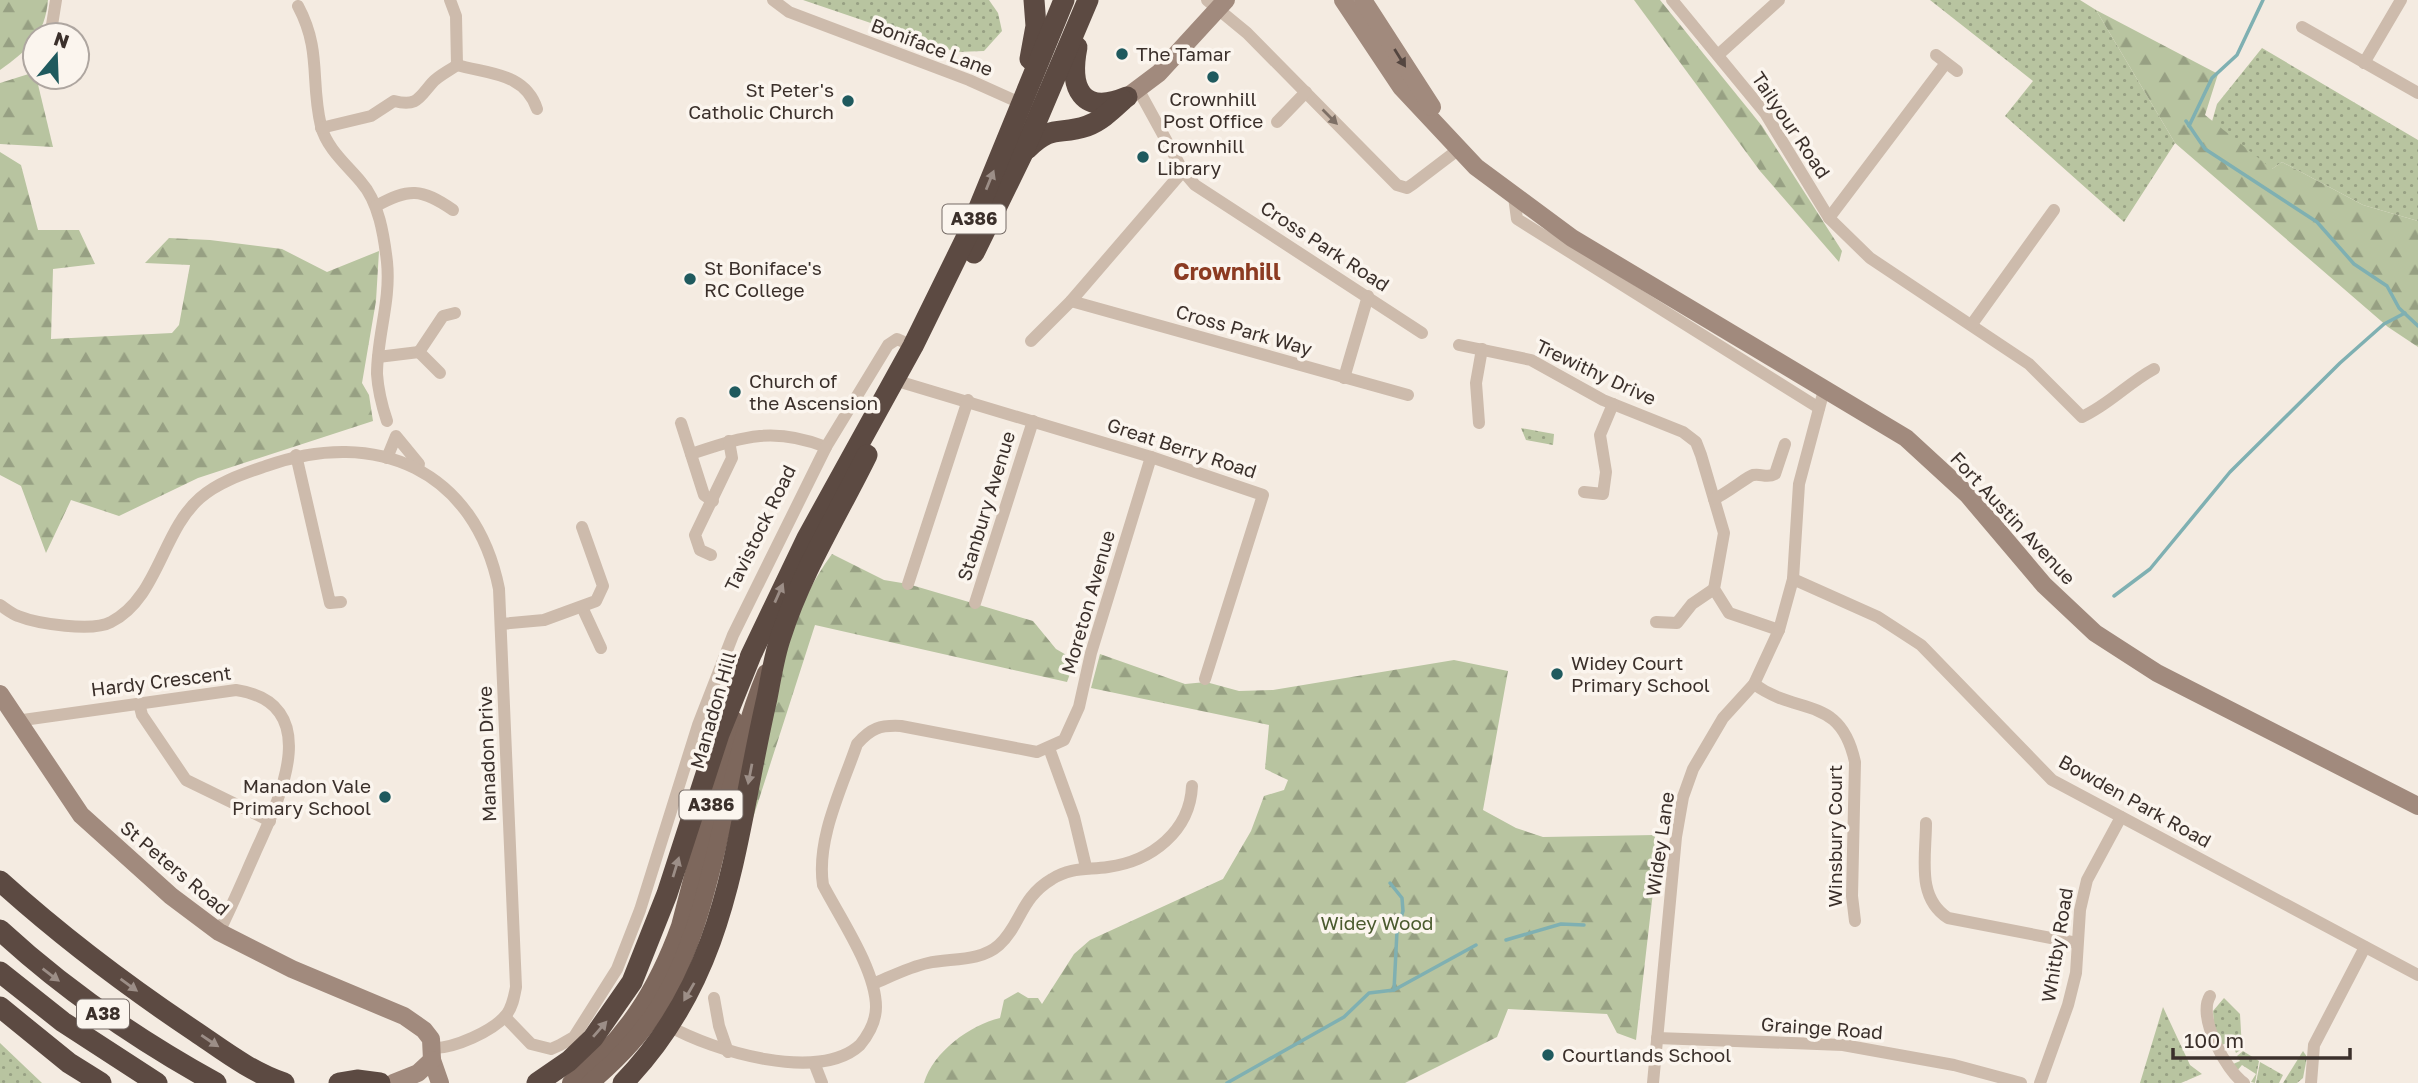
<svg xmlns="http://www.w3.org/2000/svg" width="2418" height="1083" font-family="'Golos Text',sans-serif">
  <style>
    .grass { fill: url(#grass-dots) }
    .forest { fill: url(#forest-firs) }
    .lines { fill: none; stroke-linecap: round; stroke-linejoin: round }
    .stream { stroke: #7fb0b2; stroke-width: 3.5 }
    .street { stroke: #cdbbac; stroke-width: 12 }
    .secondary { stroke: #a18a7d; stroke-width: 18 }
    .primary { stroke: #7d675c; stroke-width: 18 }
    .highway { stroke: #5c4a42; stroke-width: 21 }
    .oneway { fill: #544640 }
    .oneway2 { fill: #7d6f65 }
    .oneway3 { fill: #9c8e87 }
    .poi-dot { fill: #1f5a5e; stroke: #fbf5ee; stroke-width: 2.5 }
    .labels { text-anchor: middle; stroke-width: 7; stroke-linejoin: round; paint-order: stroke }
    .shield { fill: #fbf5ee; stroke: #756b66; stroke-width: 2 }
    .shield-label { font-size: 18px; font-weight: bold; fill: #3b302b }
    .street-label { font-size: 19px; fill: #3b302b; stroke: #fbf5ee }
    .poi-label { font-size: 19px; fill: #3b302b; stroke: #fbf5ee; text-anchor: start }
    .park-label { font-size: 19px; fill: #4a5a2e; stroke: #fbf5ee }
    .quarter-label { font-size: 23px; font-weight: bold; fill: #8c3b22; stroke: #fbf5ee }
  </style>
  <defs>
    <pattern id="grass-dots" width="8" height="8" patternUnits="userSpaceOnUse" patternTransform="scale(1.75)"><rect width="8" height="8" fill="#b8c4a0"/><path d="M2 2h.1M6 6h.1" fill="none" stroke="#97a083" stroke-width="1.8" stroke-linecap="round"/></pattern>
    <pattern id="forest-firs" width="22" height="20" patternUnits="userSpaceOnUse" patternTransform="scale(1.75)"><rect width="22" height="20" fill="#b8c4a0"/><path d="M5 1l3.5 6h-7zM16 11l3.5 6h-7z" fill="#97a083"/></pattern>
  </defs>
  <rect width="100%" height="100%" fill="#f4ebe1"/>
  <g class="grass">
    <path d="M803,0h186l9,13 4,18 -18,20 -28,1z"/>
    <path d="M1930,0h150l16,10 79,133 -51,79 -119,-106 28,-35z"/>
    <path d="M2262,48l156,92v81l-55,-16 -81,-43 -17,12 -56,-42 8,-28z"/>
    <path d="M1521,428l33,6 -1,11 -27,-5z"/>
    <path d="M2224,998l16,16 2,35 -6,4 -5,-12 -9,4 -8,-18 -1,-16z"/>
    <path d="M2163,1007l27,58 12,9 -21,9h-41z"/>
    <path d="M0,1043l42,40h-42z"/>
    <path d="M2243,1051l16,10 -4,22 -4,-1 5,-8 -14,-9 -6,7 -5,-7 9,-4 -3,-5z"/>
    <path d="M2303,1051l4,6 -4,21 -6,5h-14z"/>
    <path d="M2260,1062l23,13 -4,8h-23z"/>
  </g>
  <g class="forest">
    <path d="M0,0h48c-3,35 -20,50 -48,70z"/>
    <path d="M1634,0h26l102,126 80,125 -3,11 -79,-91z"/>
    <path d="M2096,10l122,64 -13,41 67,54 10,-7 81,43 55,16v126l-30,-20 -213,-184z"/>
    <path d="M35,72l18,75 -53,-3v-61z"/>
    <path d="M0,152l21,13 17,65h41l16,34 -42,5 -2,70 121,-6 7,-8 11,-60 -45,-2 24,-25 41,2 72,9 45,23 52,-21 -3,50 -14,82 7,12 4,26 -175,57 -79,38 -48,-16 -25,53 -25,-67 -21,-11z"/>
    <path d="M832,554l52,26 24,4 125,37 23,28 19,11 -8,22 -252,-57 -63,196c10,-87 27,-196 80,-267z"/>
    <path d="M1100,654l85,30 21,-2 33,9 34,-1 181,-30 54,11 -25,139 33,18 27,9 112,-2 -2,57 -17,148 -19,-7 -10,-19 -99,-5 -11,28 -92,46h-481c9,-31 46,-58 76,-65l4,-18 14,-8 10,6h10l4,6 32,-50 16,-14 133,-61 28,-48 13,-35 20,-6 4,-10 -23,-11 4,-44 -178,-37z"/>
  </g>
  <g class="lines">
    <g class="stream">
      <path d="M2186,121l19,28 112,73 37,42 33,22 12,22 19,18"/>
      <path d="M2189,126l23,-48 25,-23 26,-55"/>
      <path d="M2114,596l36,-27 80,-97 110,-109 44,-39 21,-11"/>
      <path d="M1390,883l12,15 1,13 -6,20 -3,59"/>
      <path d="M1506,940l55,-16 23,1"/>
      <path d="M1227,1083l117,-66 25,-24 25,-3 82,-45"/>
    </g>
    <g class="street">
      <path d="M450,0l6,16 1,49"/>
      <path d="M773,0l16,12 180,68 58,26"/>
      <path d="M1207,0l40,33 150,152 10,3 6,-4 46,-35"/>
      <path d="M1672,0l93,113 64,105 41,40 159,106 53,53c28,-13 46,-34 72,-48"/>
      <path d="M298,6c24,45 12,75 23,120 6,23 26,39 40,56 18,20 23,54 26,80 4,39 -10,74 -10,112 1,16 5,32 10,47"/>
      <path d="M2302,27l116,66"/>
      <path d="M46,35l6,-10 4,-25"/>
      <path d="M34,55l1,-2"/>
      <path d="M1718,55l61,-55"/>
      <path d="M1936,55l21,16"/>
      <path d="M2364,63l37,-63"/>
      <path d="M457,65c30,9 68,7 80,44"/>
      <path d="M1138,89l45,82 12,14 227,148"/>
      <path d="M1277,122l29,-30"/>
      <path d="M321,128l50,-12 23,-15c23,6 25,-3 38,-18 6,-7 17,-12 25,-18"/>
      <path d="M1514,197l3,22 302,189"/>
      <path d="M376,206c33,-18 45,-18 77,4"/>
      <path d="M1829,218l117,-155"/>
      <path d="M1071,301l337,94"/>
      <path d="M1972,324l82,-114"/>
      <path d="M1031,341l40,-40 112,-130"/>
      <path d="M1459,345l72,15 72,40 80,32 13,10 5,13 23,78 -10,56 15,24 50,17"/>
      <path d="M378,357l41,-5"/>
      <path d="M440,373l-21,-21 24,-36 12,-3"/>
      <path d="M1344,378l24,-82"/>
      <path d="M904,383l247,74 112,38 -58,184"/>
      <path d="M681,423l23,72 9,6"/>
      <path d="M1479,423l-3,-40 6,-34"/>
      <path d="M691,454c52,-17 81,-28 135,-7"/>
      <path d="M296,455l34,148 11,-1"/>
      <path d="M387,458l9,-22 23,28 -1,3"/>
      <path d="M1584,492l19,2 3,-22 -6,-37 13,-31"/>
      <path d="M1714,499c12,-5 34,-23 39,-24 9,-2 13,4 22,-1l10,-30"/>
      <path d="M711,555l-11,-5 -5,-15 37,-77 -3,-17"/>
      <path d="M1793,579l85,38 43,28 131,135 366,195"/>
      <path d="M908,584l60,-184"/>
      <path d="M975,603l58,-182"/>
      <path d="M0,605c6,4 12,9 18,11 20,8 75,16 93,6 47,-24 51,-91 89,-124 18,-16 43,-24 66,-32 111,-39 209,4 233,123l17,398c-2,10 -3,18 -9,27 -13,17 -54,35 -75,34"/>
      <path d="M582,607l19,41"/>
      <path d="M1656,622l21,1 15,-19 22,-15"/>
      <path d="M501,624l43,-4 52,-19 7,-15 -21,-59"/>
      <path d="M1754,684c45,33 86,10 101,78l-3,134 3,25"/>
      <path d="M139,703l3,12 44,65 84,41"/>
      <path d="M16,721l220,-31c91,14 42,112 19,163 -12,27 -23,53 -36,79"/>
      <path d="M1049,748l25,69 12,50"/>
      <path d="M1926,823c0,35 -10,74 22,95l129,25"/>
      <path d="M873,984c17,-7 36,-17 55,-21 23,-5 52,-1 71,-18 22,-20 21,-47 53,-66 19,-12 35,-9 56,-12 44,-6 82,-36 84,-81"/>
      <path d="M2210,996c-13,21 16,75 34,87"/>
      <path d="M714,998l5,28 9,26"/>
      <path d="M505,1017l26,27 20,5 9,-4 14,-8 43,-68 23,-59 58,-185 35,-90 93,-188 62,-102 9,-6 16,7"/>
      <path d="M669,1026c44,25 150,57 191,19 9,-11 16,-24 16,-38 0,-37 -36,-89 -53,-122 -7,-46 19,-97 34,-141 14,-16 23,-19 44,-18l136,26 27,-12 15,-33 12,-54 60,-196"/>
      <path d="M1657,1038l186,7 111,20 67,18"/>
      <path d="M815,1065l7,18"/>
      <path d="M1653,1083l23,-246 7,-40 10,-28 30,-51 31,-34 25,-54 14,-51 6,-95 25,-94"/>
      <path d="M2040,1083l28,-78 8,-32 4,-63 7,-30 34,-63"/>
      <path d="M2311,1083l3,-38 51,-98"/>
    </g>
    <g class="secondary">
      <path d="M1343,0l58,87 75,80 96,71 334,200 61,56 77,91 51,48 62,40 261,133"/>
      <path d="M1363,0l69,107"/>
      <path d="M1131,94l28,-21 67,-73"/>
      <path d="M0,694l81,121 90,81 48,36 73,37 112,47 20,14 7,9 1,21 8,23"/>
      <path d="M393,1083l25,-10 14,-13"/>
    </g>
    <g class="primary">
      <path d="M571,1083c54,-43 86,-93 109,-157l54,-206"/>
      <path d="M590,1083c26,-22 49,-45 68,-75 59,-93 64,-231 108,-335"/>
    </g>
    <g class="highway">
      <path d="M1077,47c-8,41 4,69 50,50"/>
      <path d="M1030,59l6,-33 -2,-26"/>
      <path d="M1027,149c26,-26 32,-13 60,-23 14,-5 25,-16 36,-26"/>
      <path d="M974,253l49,-100 65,-153"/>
      <path d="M0,881c61,55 127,105 196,151 28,19 55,40 88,51"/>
      <path d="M0,930c66,61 138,110 216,153"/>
      <path d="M0,972l63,50 94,61"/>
      <path d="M0,1007l69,56 32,20"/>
      <path d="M339,1083l18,-3 23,3"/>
      <path d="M537,1083l32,-22 24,-23 39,-56 35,-88 52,-160 32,-79 56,-117 106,-192 56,-114 95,-232"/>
      <path d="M623,1083c108,-111 111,-243 144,-385 4,-20 7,-42 14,-62 20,-63 57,-122 86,-181"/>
    </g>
  </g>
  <defs><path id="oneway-solid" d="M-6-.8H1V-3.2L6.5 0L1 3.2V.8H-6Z" transform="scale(1.75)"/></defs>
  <use class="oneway" href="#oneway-solid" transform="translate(1400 58) rotate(58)"/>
  <use class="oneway2" href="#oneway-solid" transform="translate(1330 117) rotate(45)"/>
  <g class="oneway3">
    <use href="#oneway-solid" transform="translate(990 180) rotate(-68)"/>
    <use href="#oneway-solid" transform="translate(779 593) rotate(-66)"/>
    <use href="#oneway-solid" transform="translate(750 774) rotate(101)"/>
    <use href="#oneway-solid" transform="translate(676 867) rotate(-73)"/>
    <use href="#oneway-solid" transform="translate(51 975) rotate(37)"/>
    <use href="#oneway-solid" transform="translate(129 985) rotate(36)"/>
    <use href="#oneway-solid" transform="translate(689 992) rotate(120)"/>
    <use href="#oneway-solid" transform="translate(600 1029) rotate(-49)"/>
    <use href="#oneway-solid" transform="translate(210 1041) rotate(34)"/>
  </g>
  <g class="poi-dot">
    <circle cx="1122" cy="54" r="7"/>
    <circle cx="1213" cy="77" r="7"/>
    <circle cx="848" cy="101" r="7"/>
    <circle cx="1143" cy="157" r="7"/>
    <circle cx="690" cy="279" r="7"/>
    <circle cx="735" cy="392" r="7"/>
    <circle cx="1557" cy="674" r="7"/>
    <circle cx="385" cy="797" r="7"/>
    <circle cx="1548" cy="1055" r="7"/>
  </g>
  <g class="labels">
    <g class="shield">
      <rect x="942.5" y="204.5" width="63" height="29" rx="5"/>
      <rect x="679.5" y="790.5" width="63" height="29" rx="5"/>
      <rect x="77" y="999.5" width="52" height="29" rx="5"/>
    </g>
    <g class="shield-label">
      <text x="974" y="225">A386</text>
      <text x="711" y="811">A386</text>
      <text x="103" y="1020">A38</text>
    </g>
    <g class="street-label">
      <text transform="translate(932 47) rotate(21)" y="7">Boniface Lane</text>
      <text transform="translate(1791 125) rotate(56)" y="7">Tailyour Road</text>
      <text transform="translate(1325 246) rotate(33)" y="7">Cross Park Road</text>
      <text transform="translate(1244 330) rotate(16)" y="7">Cross Park Way</text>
      <text transform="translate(1596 372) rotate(25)" y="7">Trewithy Drive</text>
      <text transform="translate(1182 448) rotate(18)" y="7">Great Berry Road</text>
      <text transform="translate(986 506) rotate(-73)" y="7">Stanbury Avenue</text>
      <text transform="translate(2013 518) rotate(47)" y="7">Fort Austin Avenue</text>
      <text transform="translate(760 528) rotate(-64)" y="7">Tavistock Road</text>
      <text transform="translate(1088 602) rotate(-74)" y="7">Moreton Avenue</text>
      <text transform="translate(161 681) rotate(-7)" y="7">Hardy Crescent</text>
      <text transform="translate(713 710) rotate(-74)" y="7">Manadon Hill</text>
      <text transform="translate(487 754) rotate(-92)" y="7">Manadon Drive</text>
      <text transform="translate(2135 801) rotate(29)" y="7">Bowden Park Road</text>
      <text transform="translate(1835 836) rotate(-90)" y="7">Winsbury Court</text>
      <text transform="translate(1660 844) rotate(-82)" y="7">Widey Lane</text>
      <text transform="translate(175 868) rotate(40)" y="7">St Peters Road</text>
      <text transform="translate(2057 945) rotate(-81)" y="7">Whitby Road</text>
      <text transform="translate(1822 1028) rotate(4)" y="7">Grainge Road</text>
    </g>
    <g class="poi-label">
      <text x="1136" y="61">The Tamar</text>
      <text x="834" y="97" text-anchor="end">St Peter's<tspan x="834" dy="22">Catholic Church</tspan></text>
      <text x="1213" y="106" text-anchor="middle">Crownhill<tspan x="1213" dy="22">Post Office</tspan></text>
      <text x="1157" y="153">Crownhill<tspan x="1157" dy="22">Library</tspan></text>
      <text x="704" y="275">St Boniface's<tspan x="704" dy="22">RC College</tspan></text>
      <text x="749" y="388">Church of<tspan x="749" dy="22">the Ascension</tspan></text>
      <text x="1571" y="670">Widey Court<tspan x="1571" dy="22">Primary School</tspan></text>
      <text x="371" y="793" text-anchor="end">Manadon Vale<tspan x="371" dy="22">Primary School</tspan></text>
      <text x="1562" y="1062">Courtlands School</text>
    </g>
    <g class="park-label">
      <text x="1377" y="930">Widey Wood</text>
    </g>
    <g class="quarter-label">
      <text x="1227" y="280">Crownhill</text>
    </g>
  </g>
  <g transform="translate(56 56) rotate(19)"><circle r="33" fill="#fbf5ee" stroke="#aea6a0" stroke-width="2"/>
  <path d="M0-5L12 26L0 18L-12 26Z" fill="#1f5a5e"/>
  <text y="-10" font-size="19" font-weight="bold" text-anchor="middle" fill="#3b302b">N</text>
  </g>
  <path d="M2173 1048v10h177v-10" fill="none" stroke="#3b302b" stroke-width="3.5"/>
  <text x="2184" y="1048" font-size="21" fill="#3b302b" stroke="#fbf5ee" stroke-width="5" paint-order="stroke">100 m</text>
</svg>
